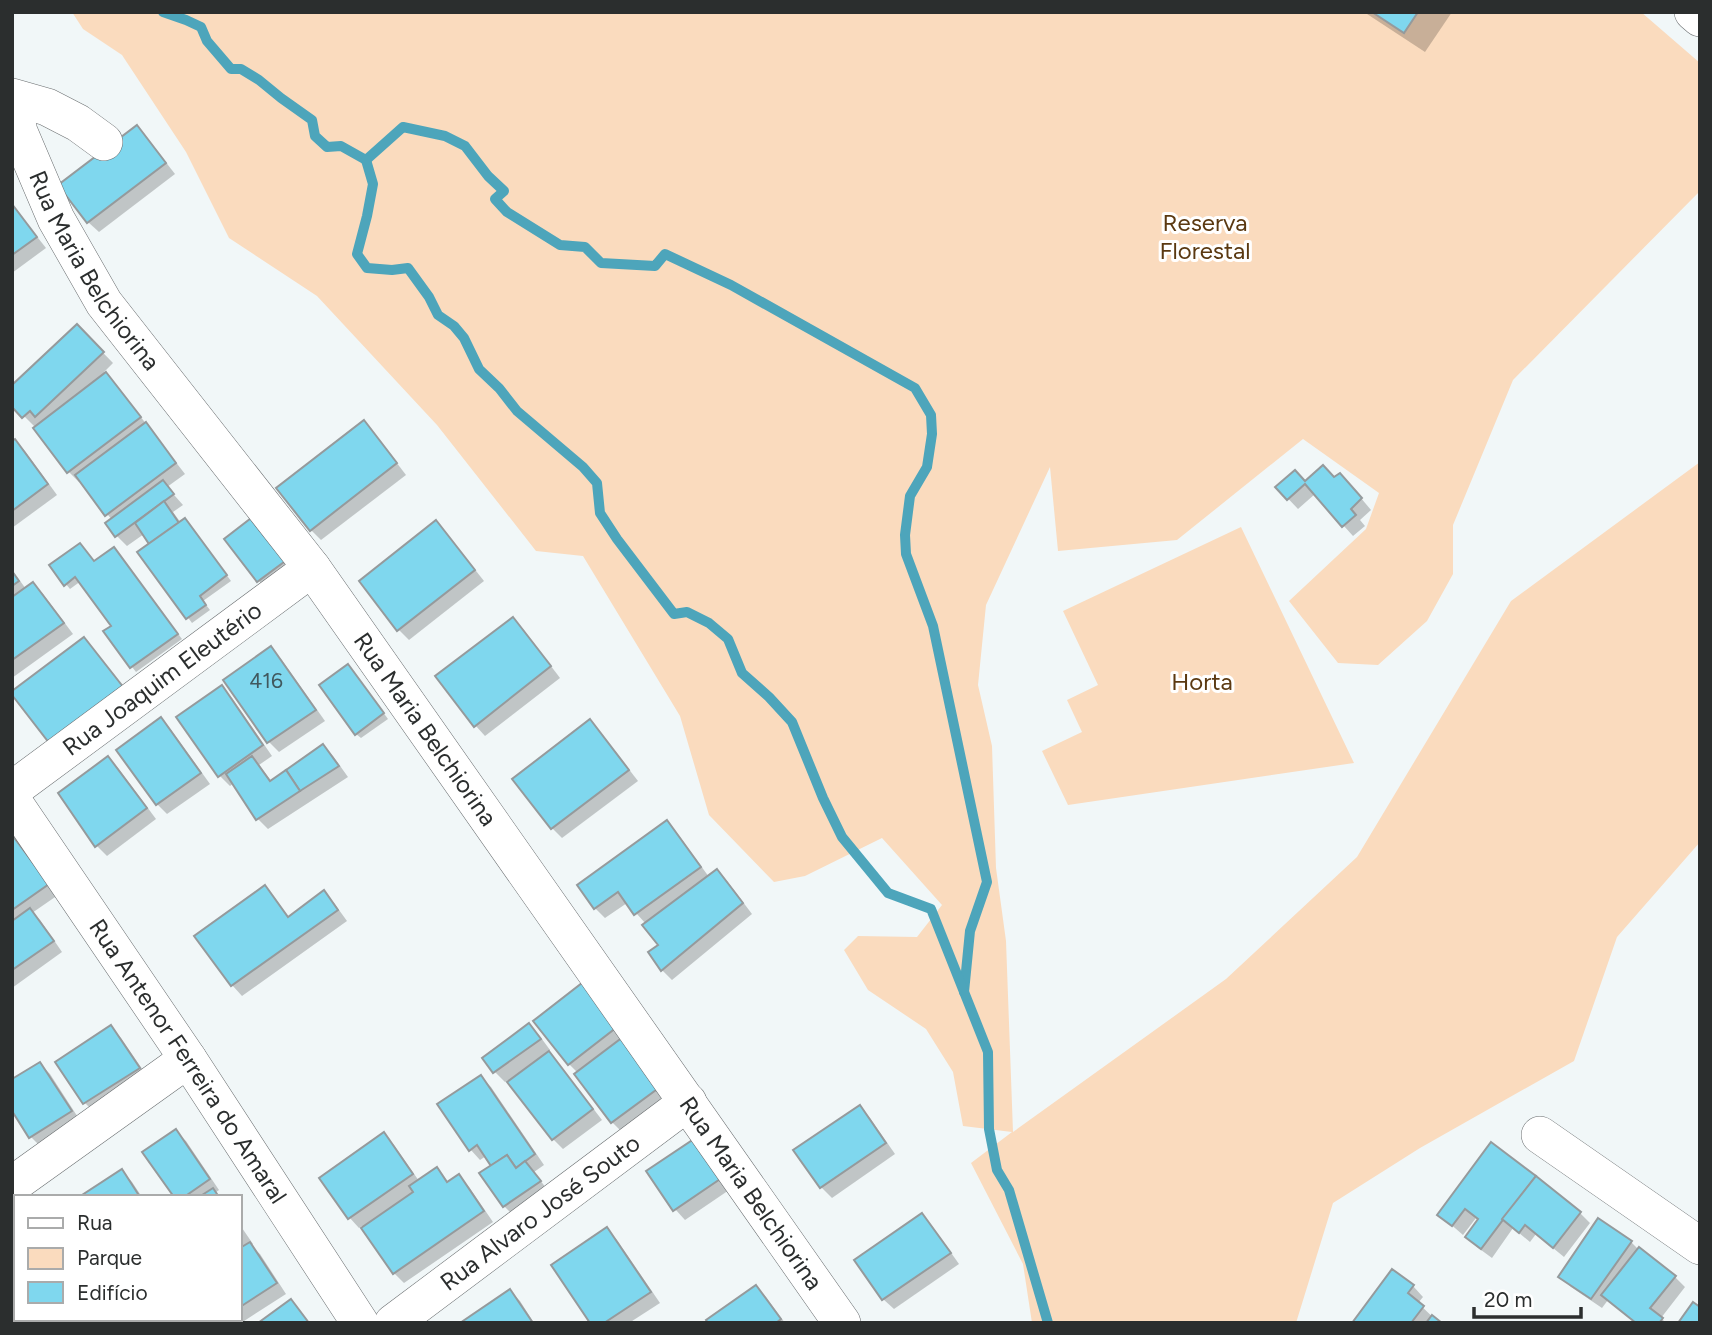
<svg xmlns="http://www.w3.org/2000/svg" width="1712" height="1335" font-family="Figtree,sans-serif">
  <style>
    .green { fill: #fadbbe }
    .shadow { fill: #0003 }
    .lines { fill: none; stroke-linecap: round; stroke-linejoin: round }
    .stream { stroke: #4da5bb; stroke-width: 10 }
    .building { fill: #7fd7ee; stroke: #959a9c; stroke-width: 2 }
    .minor-casing { stroke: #6a6e70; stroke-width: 38 }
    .minor { stroke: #fff; stroke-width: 37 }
    .labels { text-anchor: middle; stroke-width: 6; stroke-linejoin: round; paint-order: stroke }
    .number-label { font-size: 21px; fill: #40585e }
    .park-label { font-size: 24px; fill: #5b3911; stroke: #fff }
    .street-label { font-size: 24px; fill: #2b2e2e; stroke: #fff }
  </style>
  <rect width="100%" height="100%" fill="#f1f7f8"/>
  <g class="green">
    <path d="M72,12h1569l59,51v128l-187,189 -60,145v49l-26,47 -49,44 -40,-2 -49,-62 77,-72 13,-36 -76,-54 -126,101 -119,11 -8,-84 -64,138 -8,80 14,61 4,122 10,73 7,191 213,-153 131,-122 154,-256 189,-139v380l-83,95 -43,124 -154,87 -87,55 -37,120h-264l-9,-59 -52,-101 41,-31 -49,-6 -10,-54 -27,-43 -58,-39 -24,-40 14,-14 59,1 25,-32 -60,-67 -77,38 -31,6 -65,-67 -29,-99 -97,-160 -47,-5 -99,-126 -120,-129 -88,-58 -43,-86 -64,-97 -39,-26z"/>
    <path d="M1241,527l113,236 -286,42 -26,-54 40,-19 -15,-32 31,-15 -35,-74z"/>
  </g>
  <g class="shadow">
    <path d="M1364,12h88l-27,40z"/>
    <path d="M137,127l10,11 28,36 -76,58 -11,-10z"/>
    <path d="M12,205l34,43 -34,25z"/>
    <path d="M77,326l36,37 -9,9 12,13 69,89 -18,13 16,18 -10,7 8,11 9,2 41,56 -28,20 7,9 -18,13 -52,-70 12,-9 -8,-10 -17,12 -10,-10 -5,-16 -31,-39 -2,1 -10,-10 -33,-44 -24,-24z"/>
    <path d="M374,433l32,42 -85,65 -10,-10z"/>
    <path d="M15,441l10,10 32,44 -45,33v-85z"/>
    <path d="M1335,479l15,6 21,25 -11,10 5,6 -12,10 -38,-42 -17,15 -20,-21z"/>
    <path d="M436,523l10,10 38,48 -75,59 -11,-11z"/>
    <path d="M226,539l70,23 -33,24z"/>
    <path d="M119,554l63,85 -46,33 -31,-40 9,-6 -33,-45 -11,8 -19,-23 44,-3z"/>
    <path d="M12,570l14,19 7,-5 10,10 30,40 -61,44z"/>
    <path d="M513,619l10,10 37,49 -75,58 -10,-11z"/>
    <path d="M271,649l10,10 44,62 -46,31 -10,-10z"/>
    <path d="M353,671l35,48 -27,19 -5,-4z"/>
    <path d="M222,688l10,10 40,58 -13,9 13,17 51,-36 10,10 15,21 -80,52 -10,-10 -24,-36 -4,3 -10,-10z"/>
    <path d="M161,720l10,10 39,54 -43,30 -10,-10 -39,-54z"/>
    <path d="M590,722l10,10 38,49 -76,57 -10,-10 -37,-48z"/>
    <path d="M108,758l10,10 38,51 -49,37 -10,-10z"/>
    <path d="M667,822l10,11 32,44 8,-6 10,10 25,33 -80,66 -10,-10 -12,-17 10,-8 -14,-21 -19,-21 -22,15 -10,-10 -16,-22z"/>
    <path d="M13,837l10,10 35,48 -26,18 8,7 22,32 -50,36z"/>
    <path d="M265,888l10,10 14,20 35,-25 10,10 13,18 -105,75 -10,-11z"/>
    <path d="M582,986l87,112 -47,34 -10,-10 -34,-49 -9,-9z"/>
    <path d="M529,1025l10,10 11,15 -3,2 12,12 43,56 -39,29 -10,-10 -45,-59 -3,2 -10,-10z"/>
    <path d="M111,1028l10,10 28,41 -54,34 -10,-10 -27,-40z"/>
    <path d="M40,1064l10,10 31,48 -40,25 -10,-10 -19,-30z"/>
    <path d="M481,1077l10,10 53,78 -10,7 15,20 -35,24 -10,-10 -11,-40 -7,-10 -6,4 -10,-11z"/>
    <path d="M860,1107l10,11 25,36 -63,44 -11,-11 -25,-36z"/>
    <path d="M175,1131l11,10 33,49 -4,3 4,4h-43z"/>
    <path d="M384,1135l10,10 25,36 18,-12 12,14 10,-6 10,10 24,35 -89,61 -10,-10 -32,-47 -3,2 -10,-11z"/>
    <path d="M699,1137l36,49 -50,34 -10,-11z"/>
    <path d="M1491,1145l89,68 10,10 -26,34 -28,-23 -6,8 -17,-14 -21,30 -15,-11 -10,-10 12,-17 -3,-2 -13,17 -23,-20z"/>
    <path d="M122,1171l10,11 10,15h-59z"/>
    <path d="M922,1216l10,10 27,38 -65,45 -11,-10 -27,-38z"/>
    <path d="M240,1225l13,19 -2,2 9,8 26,40 -45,29h-15l-3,-4h17z"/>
    <path d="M607,1229l10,11 43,63 -31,20h-37z"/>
    <path d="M1631,1242l8,8 36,27 10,10 -24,31 5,5h-30l-28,-23 -6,8 -31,-21 -11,-11z"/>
    <path d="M1413,1286l10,11 -5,6 21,20h-85z"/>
    <path d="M756,1287l10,10 19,26h-75z"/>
    <path d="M510,1291l10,10 14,22h-71z"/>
    <path d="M24,1319h40l-5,4h-33z"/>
  </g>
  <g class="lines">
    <g class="stream">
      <path d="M163,12l23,8 15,7 6,14 24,28h10l18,11 22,18 31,22 3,16 12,11 14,-1 25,14 37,-33 42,9 20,10 23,30 16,15 -9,8 12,13 53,33 25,2 16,16 54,3 10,-12 66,31 184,103 16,27 1,19 -5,33 -17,29 -5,39 1,19 27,72 54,256 -17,49 -6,61"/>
      <path d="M366,160l7,24 -6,32 -10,38 10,14 25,2 16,-2 21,29 9,18 16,11 10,12 15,31 20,19 18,23 66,56 14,16 3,30 17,26 57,75 13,-2 22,11 19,16 14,34 27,24 23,25 31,76 19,39 46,56 43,16 57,143 1,77 8,41 12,20 39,133"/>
    </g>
  </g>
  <g class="building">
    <path d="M1372,12h46l-14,21z"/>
    <path d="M137,125l29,38 -79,60 -29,-38z"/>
    <path d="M12,204l25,33 -25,18z"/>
    <path d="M77,324l27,28 -69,65 -5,-6 -8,7 -10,-11v-22z"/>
    <path d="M106,372l35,45 -74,56 -34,-45z"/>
    <path d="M364,420l33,43 -87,68 -34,-43z"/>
    <path d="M146,422l30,41 -71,53 -30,-41z"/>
    <path d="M15,439l33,45 -36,27v-70z"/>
    <path d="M1323,465l11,12 6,-4 22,25 -11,11 5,6 -14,12 -37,-43 -18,16 -12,-13 20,-17 10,11z"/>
    <path d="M163,480l11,14 -59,43 -10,-14z"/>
    <path d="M164,501l15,22 -30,21 -14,-21z"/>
    <path d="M259,512l33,44 -35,26 -33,-43z"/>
    <path d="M185,518l42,57 -27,21 6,9 -20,14 -49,-67z"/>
    <path d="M436,520l39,50 -78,61 -38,-50z"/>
    <path d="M80,543l14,18 20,-14 64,87 -48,34 -27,-37 8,-5 -36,-49 -11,9 -15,-21z"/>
    <path d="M12,571l7,10 -7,5z"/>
    <path d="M33,582l31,41 -52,37v-63z"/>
    <path d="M513,617l38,49 -77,61 -39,-51z"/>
    <path d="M84,637l40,51 -74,56 -38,-49v-4z"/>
    <path d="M271,646l45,64 -49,33 -44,-63z"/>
    <path d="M348,664l36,49 -29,22 -36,-50z"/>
    <path d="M222,685l41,60 -45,32 -42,-60z"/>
    <path d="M161,717l40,56 -45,32 -40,-55z"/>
    <path d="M590,719l39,51 -78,59 -39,-50z"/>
    <path d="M323,744l16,22 -39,25 -14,-21z"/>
    <path d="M108,756l39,52 -52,39 -37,-54z"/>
    <path d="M252,756l18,25 16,-11 14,21 -44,29 -30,-46z"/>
    <path d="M667,820l34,47 -67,48 -16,-23 -24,17 -17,-24z"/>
    <path d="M12,835l37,49 -37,26z"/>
    <path d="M717,869l26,34 -82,68 -13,-19 10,-7 -16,-20z"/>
    <path d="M265,885l23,32 36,-27 14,20 -107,76 -37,-50z"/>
    <path d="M30,908l24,33 -42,29v-49z"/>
    <path d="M582,983l35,44 -49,38 -35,-44z"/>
    <path d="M529,1023l12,16 -48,34 -11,-15z"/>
    <path d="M111,1025l29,43 -57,36 -28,-42z"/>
    <path d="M623,1037l37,50 -49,36 -37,-49z"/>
    <path d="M549,1051l44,58 -41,31 -45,-58z"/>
    <path d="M40,1062l32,49 -43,27 -17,-27v-32z"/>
    <path d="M481,1075l54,79 -19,14 -9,-13 -16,11 -14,-21 -8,6 -32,-47z"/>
    <path d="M860,1105l26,38 -66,45 -27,-38z"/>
    <path d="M176,1129l34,50 -26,18h-10l-32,-45z"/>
    <path d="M384,1132l29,42 -65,45 -29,-41z"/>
    <path d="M700,1135l26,40 -53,36 -27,-40z"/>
    <path d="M1491,1142l45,34 -55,73 -16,-12 13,-18 -13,-10 -13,17 -15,-11z"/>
    <path d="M507,1155l9,13 9,-7 16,20 -38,26 -24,-34z"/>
    <path d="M437,1167l10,15 12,-8 25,37 -91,63 -32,-46 52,-36 -4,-6z"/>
    <path d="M122,1169l18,28h-61z"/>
    <path d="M1536,1176l45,36 -28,36 -28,-23 -6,8 -17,-14z"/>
    <path d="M213,1188l6,9h-20z"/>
    <path d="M922,1213l29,40 -69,47 -28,-40z"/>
    <path d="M1598,1218l34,23 -41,58 -33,-22z"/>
    <path d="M607,1227l44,65 -47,31h-14l-39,-58z"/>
    <path d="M12,1242l4,6v62l-4,-5z"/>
    <path d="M250,1242l27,41 -37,24v-59z"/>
    <path d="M1639,1247l37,29 -26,32 13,10 -4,5h-23l-35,-28z"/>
    <path d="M1392,1269l22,16 -6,8 16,13 -13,17h-59z"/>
    <path d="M756,1285l25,34 -5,4h-68l-2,-3z"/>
    <path d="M510,1289l23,34h-73z"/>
    <path d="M291,1299l18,24h-51z"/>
    <path d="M1693,1302l7,5v16h-22z"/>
    <path d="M1432,1315l10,8h-16z"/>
    <path d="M22,1319h17l-5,4h-10z"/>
  </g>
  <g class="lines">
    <g class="minor-casing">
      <g id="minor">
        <path d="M1693,12l7,6"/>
        <path d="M12,97l35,10 31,16 26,19"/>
        <path id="s1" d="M12,102l7,30 37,87 48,84 208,265 530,755"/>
        <path id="s2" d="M12,790l300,-222"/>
        <path id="s3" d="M12,800l176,259 172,264"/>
        <path d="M1540,1135l160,111"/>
        <path d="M12,1185l176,-126"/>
        <path id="s4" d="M393,1323l295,-221"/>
      </g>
    </g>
    <use href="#minor" class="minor"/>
  </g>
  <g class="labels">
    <g class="number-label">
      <text x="266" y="688">416</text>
    </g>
    <g class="park-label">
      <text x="1205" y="231">Reserva<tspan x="1205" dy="28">Florestal</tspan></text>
      <text x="1202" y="690">Horta</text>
    </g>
    <g class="street-label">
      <text dy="8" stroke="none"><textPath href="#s1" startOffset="189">Rua Maria Belchiorina</textPath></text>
      <text dy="8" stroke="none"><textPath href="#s2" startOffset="187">Rua Joaquim Eleutério</textPath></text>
      <text dy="8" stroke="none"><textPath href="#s1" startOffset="756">Rua Maria Belchiorina</textPath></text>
      <text dy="8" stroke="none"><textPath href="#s3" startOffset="315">Rua Antenor Ferreira do Amaral</textPath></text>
      <text dy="8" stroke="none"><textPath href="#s1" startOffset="1323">Rua Maria Belchiorina</textPath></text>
      <text dy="8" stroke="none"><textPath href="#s4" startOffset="184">Rua Alvaro José Souto</textPath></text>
    </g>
  </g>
  <rect width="1712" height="1335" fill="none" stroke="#2b2e2e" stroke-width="28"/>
  <rect x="14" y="1195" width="228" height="126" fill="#ffffff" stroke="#aaabab" stroke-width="2"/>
  <rect x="28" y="1218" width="35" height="10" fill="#ffffff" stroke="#aaabab" stroke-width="2"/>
  <text x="77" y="1230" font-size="21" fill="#2b2e2e">Rua</text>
  <rect x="28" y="1248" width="35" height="21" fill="#fadbbe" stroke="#aaabab" stroke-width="2"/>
  <text x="77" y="1265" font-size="21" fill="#2b2e2e">Parque</text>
  <rect x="28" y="1282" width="35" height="21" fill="#7fd7ee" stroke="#aaabab" stroke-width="2"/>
  <text x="77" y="1300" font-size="21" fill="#2b2e2e">Edifício</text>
  <path d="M1474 1307v10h107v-10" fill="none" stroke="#2b2e2e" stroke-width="3.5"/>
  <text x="1484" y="1307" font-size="21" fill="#2b2e2e" stroke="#ffffff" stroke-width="5" paint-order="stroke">20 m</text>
</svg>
